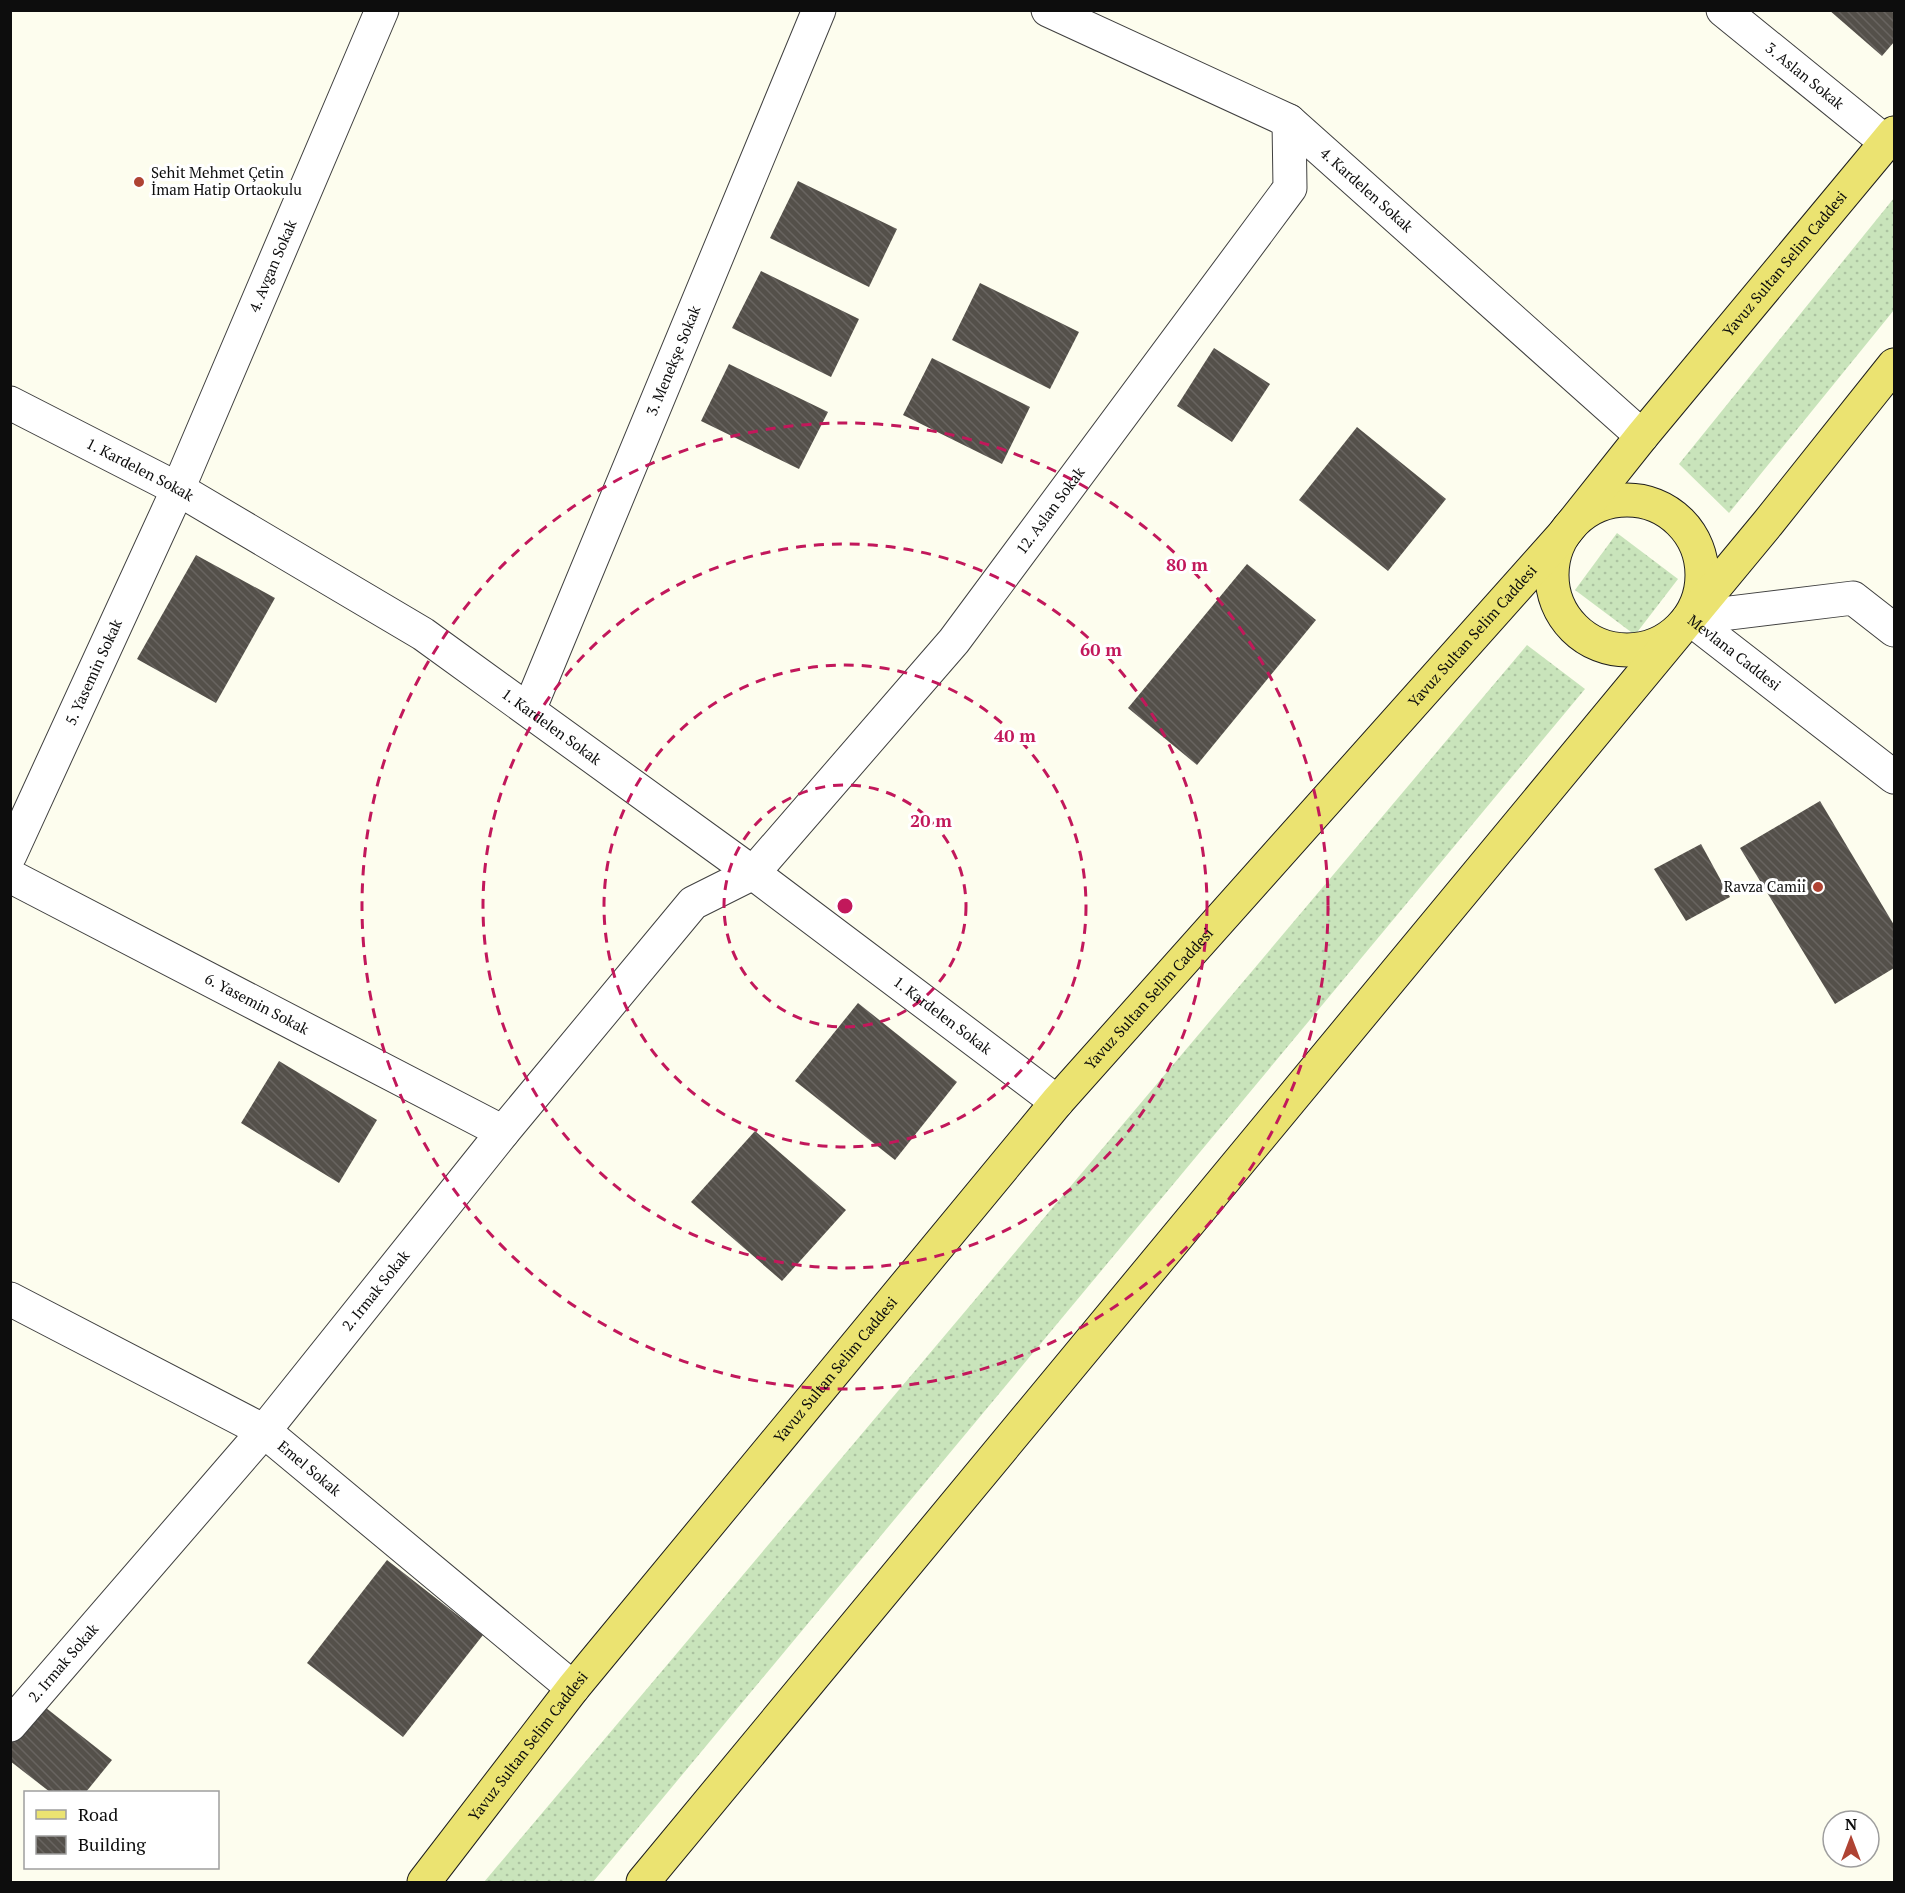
<svg xmlns="http://www.w3.org/2000/svg" width="1905" height="1893" font-family="'PT Serif',serif">
  <style>
    .grass { fill: url(#grass-dots) }
    .building { fill: url(#building-back-hatch) }
    .lines { fill: none; stroke-linecap: round; stroke-linejoin: round }
    .minor-casing { stroke: #404040; stroke-width: 35 }
    .major-casing { stroke: #1e1e1e; stroke-width: 35 }
    .minor { stroke: #fff; stroke-width: 33 }
    .major { stroke: #ebe371; stroke-width: 33 }
    .ring { fill: none; stroke: #c2185b; stroke-width: 3; stroke-dasharray: 10 8 }
    .poi-dot { fill: #af4333; stroke: #fff; stroke-width: 2 }
    .labels { text-anchor: middle; stroke-width: 6; stroke-linejoin: round; paint-order: stroke }
    .street-label { font-size: 15px; fill: #0d0d0d; stroke: #fff }
    .poi-label { font-size: 15px; fill: #0d0d0d; stroke: #fff; text-anchor: start }
    .centre { fill: #c2185b; stroke: #fff; stroke-width: 3 }
    .ring-label { font-size: 18px; text-anchor: middle; font-weight: bold; fill: #c2185b; stroke: #fff; stroke-width: 6; stroke-linejoin: round; paint-order: stroke }
  </style>
  <defs>
    <pattern id="grass-dots" width="8" height="8" patternUnits="userSpaceOnUse" patternTransform="scale(1.5)"><rect width="8" height="8" fill="#c9e4bb"/><path d="M2 2h.1M6 6h.1" fill="none" stroke="#abc2a0" stroke-width="1.8" stroke-linecap="round"/></pattern>
    <pattern id="building-back-hatch" width="6" height="6" patternUnits="userSpaceOnUse" patternTransform="scale(1.5)"><rect width="6" height="6" fill="#54504a"/><path d="M-1 5l2 2M0 0l6 6M5-1l2 2" fill="none" stroke="#686460"/></pattern>
  </defs>
  <rect width="100%" height="100%" fill="#fdfdee"/>
  <g class="grass">
    <path d="M1894,198v112l-165,203 -50,-49z"/>
    <path d="M1617,533l61,46 -43,56 -60,-45z"/>
    <path d="M1527,645l58,44 -992,1193h-109z"/>
  </g>
  <g class="building">
    <path d="M1829,10h65v32l-12,14z"/>
    <path d="M798,181l99,48 -28,58 -99,-49z"/>
    <path d="M761,271l98,48 -28,58 -99,-49z"/>
    <path d="M980,283l99,49 -29,57 -98,-49z"/>
    <path d="M1214,348l56,36 -38,58 -55,-36z"/>
    <path d="M932,358l98,49 -28,57 -99,-49z"/>
    <path d="M729,364l99,48 -29,57 -98,-48z"/>
    <path d="M1357,427l89,72 -58,72 -89,-71z"/>
    <path d="M196,555l79,43 -59,105 -79,-44z"/>
    <path d="M1247,564l69,56 -119,145 -69,-57z"/>
    <path d="M1820,801l74,124v43l-59,36 -95,-156z"/>
    <path d="M1701,844l29,53 -44,24 -32,-52z"/>
    <path d="M858,1003l99,79 -62,78 -100,-79z"/>
    <path d="M279,1061l98,59 -38,63 -98,-60z"/>
    <path d="M755,1131l91,79 -64,71 -91,-79z"/>
    <path d="M387,1560l96,75 -80,102 -96,-74z"/>
    <path d="M41,1704l71,56 -26,32h-36l-40,-31v-19z"/>
  </g>
  <g class="lines">
    <g class="minor-casing">
      <g id="minor">
        <path id="s1" d="M1048,10l241,111 353,315"/>
        <path id="s2" d="M1723,10l164,133"/>
        <path id="s3" d="M10,403l168,86 245,145 330,239 304,229"/>
        <path id="s4" d="M1689,618l205,159"/>
        <path d="M1689,618l164,-20 41,32"/>
        <path id="s5" d="M529,710l290,-700"/>
        <path id="s6" d="M10,855l168,-366 204,-479"/>
        <path id="s7" d="M10,876l493,256"/>
        <path id="s8" d="M10,1299l254,132 309,257"/>
        <path id="s9" d="M10,1725l254,-294 239,-299 190,-229 60,-30 201,-232 336,-453 -1,-67"/>
      </g>
    </g>
    <g class="major-casing">
      <g id="major">
        <circle cx="1627" cy="575" r="75"/>
        <path id="s10" d="M424,1882l149,-194 484,-586 507,-568 78,-98 252,-303"/>
        <path d="M643,1882l1125,-1359 126,-158"/>
      </g>
    </g>
    <use href="#minor" class="minor"/>
    <use href="#major" class="major"/>
  </g>
  <g class="ring">
    <circle cx="845" cy="906" r="121"/>
    <circle cx="845" cy="906" r="241"/>
    <circle cx="845" cy="906" r="362"/>
    <circle cx="845" cy="906" r="483"/>
  </g>
  <g class="poi-dot">
    <circle cx="139" cy="182" r="6"/>
    <circle cx="1818" cy="887" r="6"/>
  </g>
  <g class="labels">
    <g class="street-label">
      <text dy="5" stroke="none"><textPath href="#s2" startOffset="105">3. Aslan Sokak</textPath></text>
      <text dy="5" stroke="none"><textPath href="#s1" startOffset="369">4. Kardelen Sokak</textPath></text>
      <text dy="5" stroke="none"><textPath href="#s10" startOffset="2115">Yavuz Sultan Selim Caddesi</textPath></text>
      <text dy="5" stroke="none"><textPath href="#s6" startOffset="645">4. Avgan Sokak</textPath></text>
      <text dy="5" stroke="none"><textPath href="#s5" startOffset="378">3. Menekşe Sokak</textPath></text>
      <text dy="5" stroke="none"><textPath href="#s3" startOffset="146">1. Kardelen Sokak</textPath></text>
      <text dy="5" stroke="none"><textPath href="#s9" startOffset="1605">12. Aslan Sokak</textPath></text>
      <text dy="5" stroke="none"><textPath href="#s10" startOffset="1629">Yavuz Sultan Selim Caddesi</textPath></text>
      <text dy="5" stroke="none"><textPath href="#s4" startOffset="57">Mevlana Caddesi</textPath></text>
      <text dy="5" stroke="none"><textPath href="#s6" startOffset="201">5. Yasemin Sokak</textPath></text>
      <text dy="5" stroke="none"><textPath href="#s3" startOffset="632">1. Kardelen Sokak</textPath></text>
      <text dy="5" stroke="none"><textPath href="#s10" startOffset="1143">Yavuz Sultan Selim Caddesi</textPath></text>
      <text dy="5" stroke="none"><textPath href="#s7" startOffset="278">6. Yasemin Sokak</textPath></text>
      <text dy="5" stroke="none"><textPath href="#s3" startOffset="1118">1. Kardelen Sokak</textPath></text>
      <text dy="5" stroke="none"><textPath href="#s9" startOffset="568">2. Irmak Sokak</textPath></text>
      <text dy="5" stroke="none"><textPath href="#s10" startOffset="657">Yavuz Sultan Selim Caddesi</textPath></text>
      <text dy="5" stroke="none"><textPath href="#s8" startOffset="345">Emel Sokak</textPath></text>
      <text dy="5" stroke="none"><textPath href="#s9" startOffset="82">2. Irmak Sokak</textPath></text>
      <text dy="5" stroke="none"><textPath href="#s10" startOffset="171">Yavuz Sultan Selim Caddesi</textPath></text>
    </g>
    <g class="poi-label">
      <text x="151" y="178">Şehit Mehmet Çetin<tspan x="151" dy="17">İmam Hatip Ortaokulu</tspan></text>
      <text x="1806" y="892" text-anchor="end">Ravza Camii</text>
    </g>
  </g>
  <circle cx="845" cy="906" r="9" class="centre"/>
  <g class="ring-label">
    <text x="1187" y="571">80 m</text>
    <text x="1101" y="656">60 m</text>
    <text x="1015" y="742">40 m</text>
    <text x="931" y="827">20 m</text>
  </g>
  <rect width="1905" height="1893" fill="none" stroke="#0d0d0d" stroke-width="24"/>
  <rect x="24" y="1791" width="195" height="78" fill="#ffffff" stroke="#9e9e9e" stroke-width="1.5"/>
  <rect x="36" y="1810" width="30" height="9" fill="#ebe371" stroke="#9e9e9e" stroke-width="1.5"/>
  <text x="78" y="1821" font-size="18" fill="#0d0d0d">Road</text>
  <rect x="36" y="1836" width="30" height="18" fill="url(#building-back-hatch)" stroke="#9e9e9e" stroke-width="1.5"/>
  <text x="78" y="1851" font-size="18" fill="#0d0d0d">Building</text>
  <g transform="translate(1851 1839)"><circle r="28" fill="#ffffff" stroke="#9e9e9e" stroke-width="1.5"/>
  <path d="M0-4.5L10 22L0 15L-10 22Z" fill="#af4333"/>
  <text y="-9" font-size="16" font-weight="bold" text-anchor="middle" fill="#0d0d0d">N</text>
  </g>
</svg>
